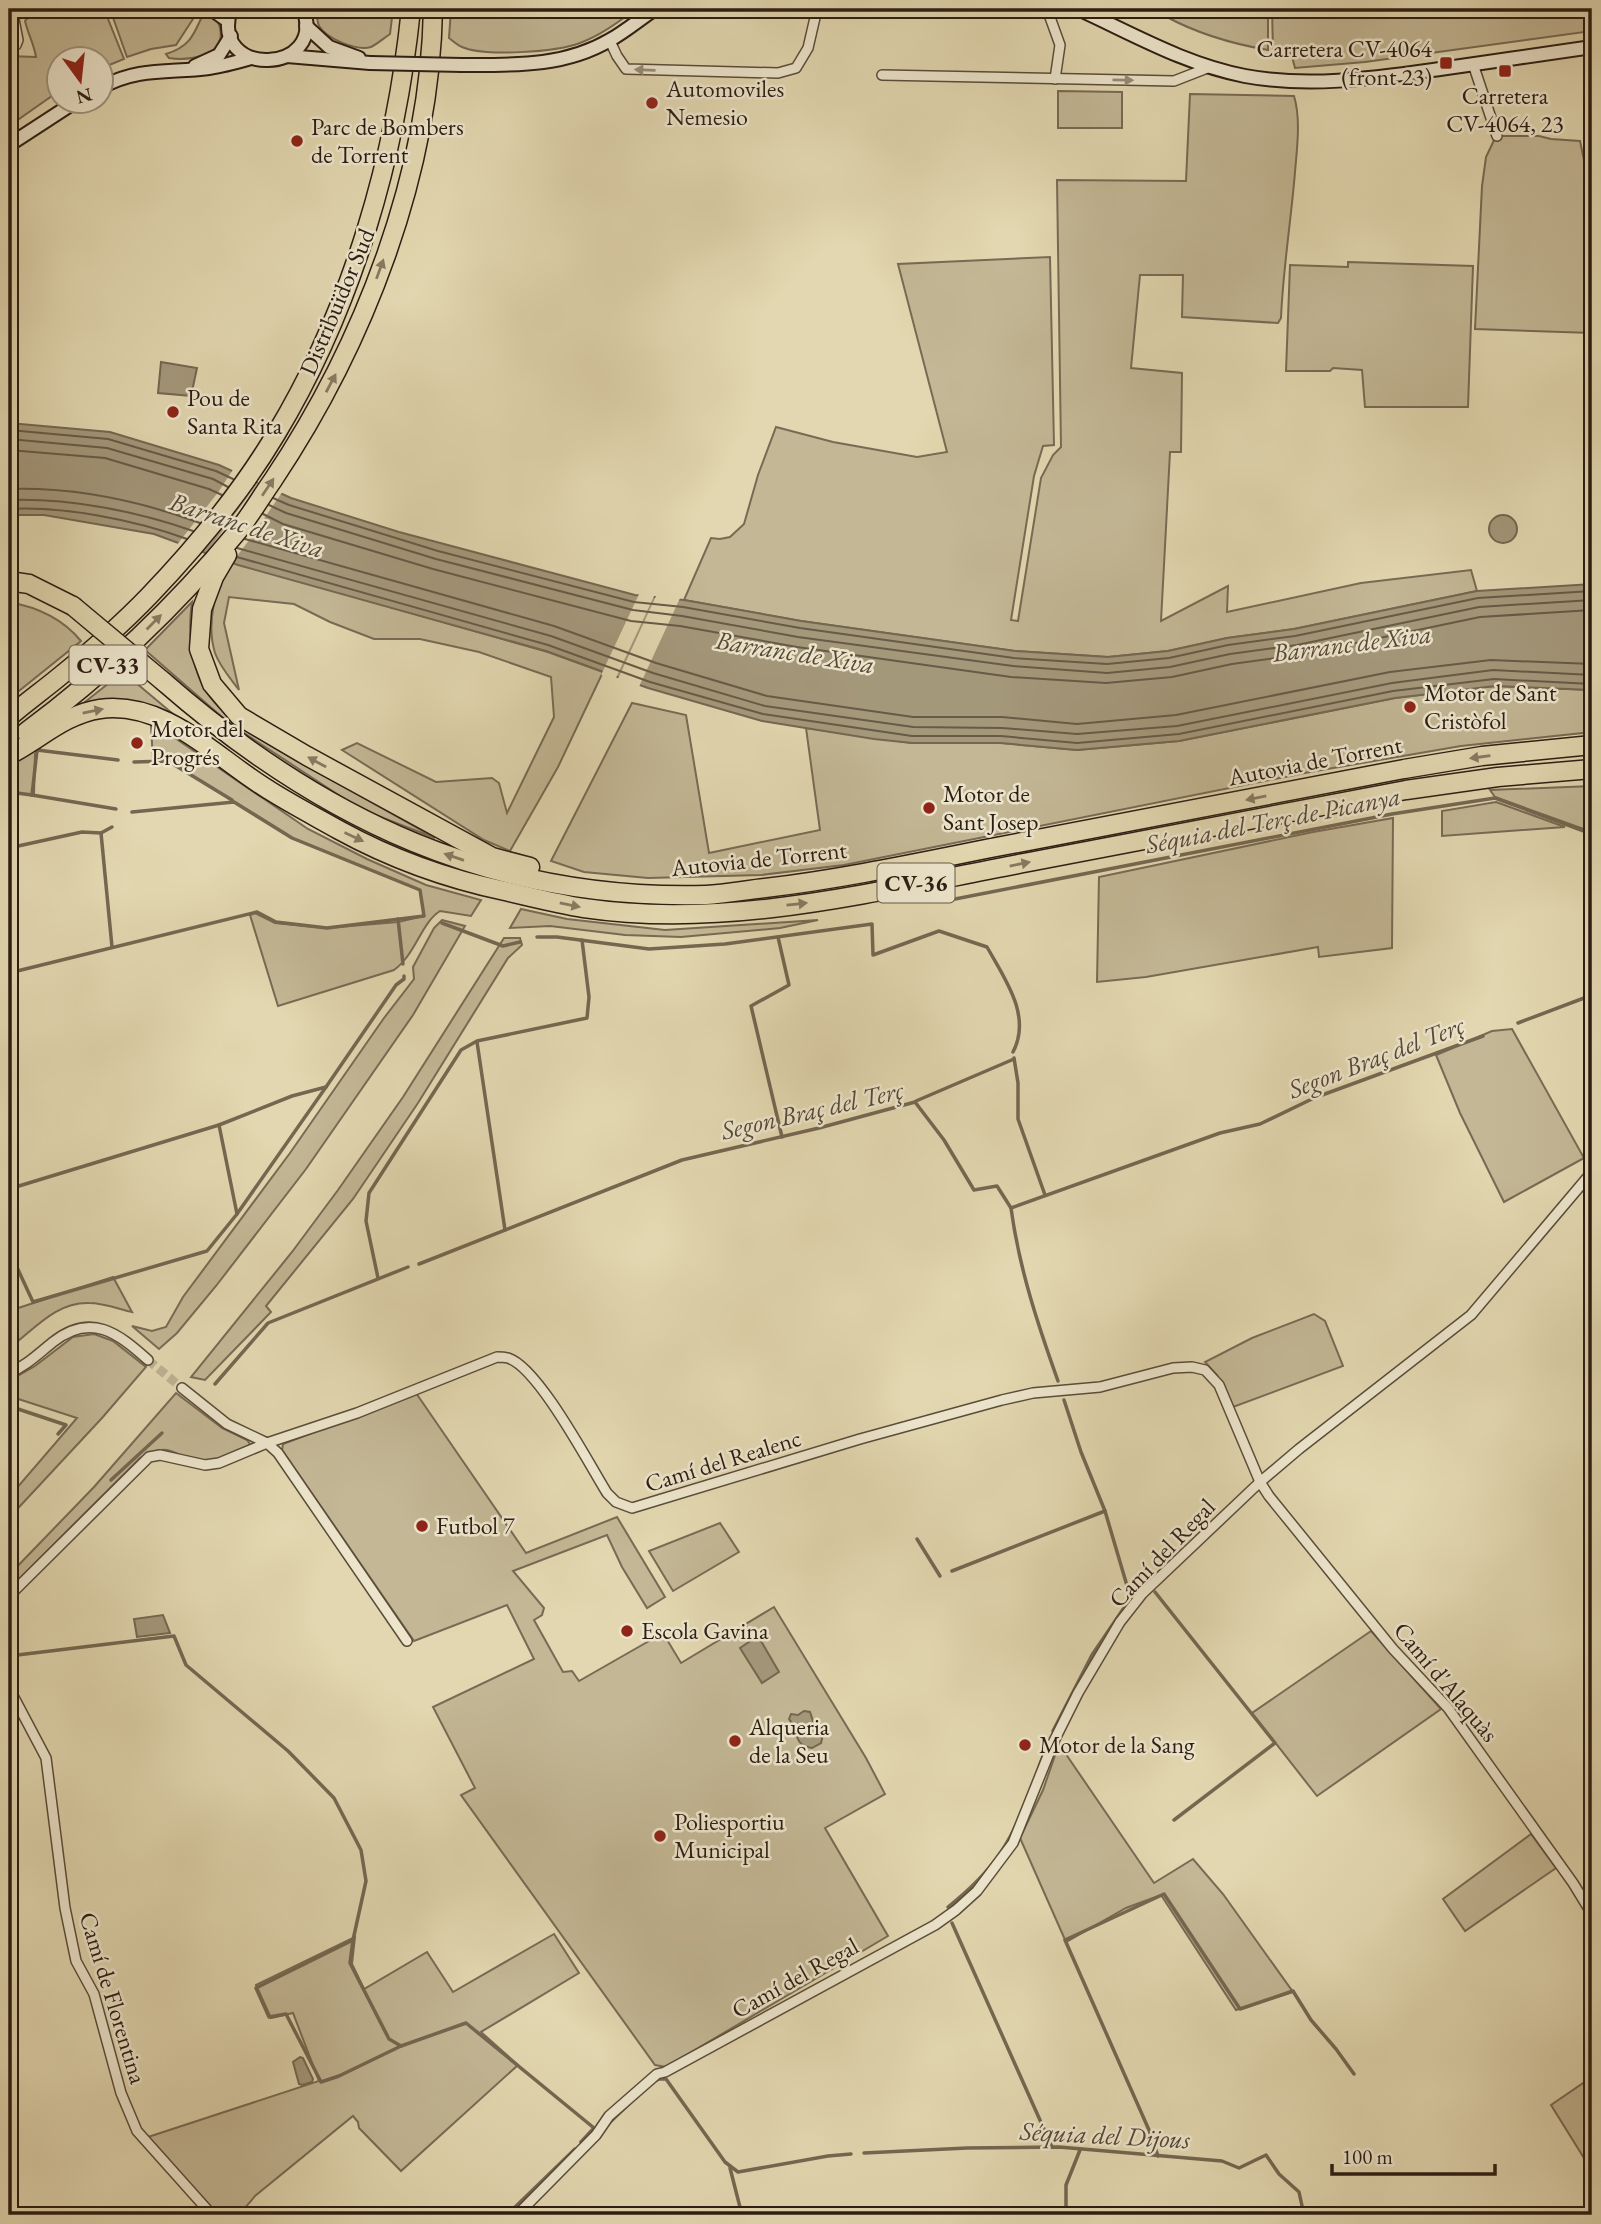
<svg xmlns="http://www.w3.org/2000/svg" width="1601" height="2224" font-family="'EB Garamond',serif">
  <style>
    .green { fill: #c3b795; stroke: #786a54; stroke-width: 2 }
    .water { fill: #a4987b; stroke: #746751; stroke-width: 2 }
    .pier { fill: #e2d7b0 }
    .lines { fill: none; stroke-linecap: round; stroke-linejoin: round }
    .shore { stroke: #685a47; stroke-width: 2 }
    .stream { stroke: #746751; stroke-width: 3.5 }
    .street-tunnel { stroke: #beb291; stroke-width: 9; stroke-dasharray: 9 4.5; stroke-linecap: butt }
    .street-casing { stroke: #5a4c3a; stroke-width: 12 }
    .secondary-casing { stroke: #2c1d13; stroke-width: 16 }
    .highway-casing { stroke: #2c1d13; stroke-width: 21 }
    .street { stroke: #ece5cc; stroke-width: 9 }
    .secondary { stroke: #ece5cc; stroke-width: 12 }
    .highway { stroke: #e2d7b0; stroke-width: 18 }
    .secondary-bridge-casing { stroke: #2c1d13; stroke-width: 16; stroke-linecap: butt }
    .highway-bridge-casing { stroke: #2c1d13; stroke-width: 21; stroke-linecap: butt }
    .secondary-bridge { stroke: #ece5cc; stroke-width: 12 }
    .highway-bridge { stroke: #e2d7b0; stroke-width: 18 }
    .oneway { fill: #968b79 }
    .oneway2 { fill: #877a62 }
    .poi-dot { fill: #8f2418; stroke: #ece5cc; stroke-width: 2.5 }
    .labels { text-anchor: middle; stroke-width: 5; stroke-linejoin: round; paint-order: stroke }
    .shield { fill: #ece5cc; stroke: #66594a; stroke-width: 2 }
    .shield-label { font-size: 23px; font-weight: bold; fill: #2c1d13 }
    .poi-label { font-size: 24px; fill: #2c1d13; stroke: #ece5cc; text-anchor: start }
    .street-label { font-size: 24px; fill: #2c1d13; stroke: #ece5cc }
    .water-label { font-size: 26px; font-style: italic; fill: #564837; stroke: #ece5cc }
  </style>
  <rect width="100%" height="100%" fill="#e2d7b0"/>
  <filter id="stains"><feTurbulence type="fractalNoise" baseFrequency=".00286" numOctaves="4"/><feColorMatrix values="0 0 0 0 .2 0 0 0 0 .09 0 0 0 0 .02 0 0 0 .5 -.17"/></filter>
  <radialGradient id="worn" r=".72"><stop offset=".6" stop-color="#630" stop-opacity="0"/><stop offset="1" stop-color="#630" stop-opacity=".3"/></radialGradient>
  <g class="green">
    <path d="M29,9h75l20,50 -22,9v-8h-42l-1,31 -50,35v-70l27,1c-2,-13 -8,-23 -11,-36l5,-6z"/>
    <path d="M110,9h80l4,4 -1,6 -17,26 -25,4 -24,8z"/>
    <path d="M315,9h78l-3,25c-6,4 -13,10 -19,13 -15,4 -44,-8 -52,-21 -2,-5 -2,-12 -4,-17z"/>
    <path d="M451,9h184c-17,14 -34,26 -55,34 -24,9 -95,14 -118,4 -5,-2 -9,-6 -13,-9z"/>
    <path d="M1164,9h104v41c-35,-6 -72,-17 -103,-34z"/>
    <path d="M1272,9h320v22l-227,31 -70,6 -4,-15 -18,-3z"/>
    <path d="M205,10c18,8 23,35 2,44 -11,4 -26,6 -38,4l-3,-4c26,-8 28,-21 39,-44z"/>
    <path d="M1058,91l64,1v36h-64z"/>
    <path d="M1190,94l104,2c7,23 3,52 1,76 -4,49 -12,97 -14,146l-3,5 -96,-6 1,-42h-43l-9,93 51,5 -1,79h-11l-9,169 67,-35 -1,26 134,-29 110,-13 6,21 -183,38 -67,9 -59,13 -60,6 -93,-6 -214,-30 -117,-21 27,-62 9,1 10,-2 14,-13 14,-49 18,-48 57,15 84,15 30,-5 -49,-188 152,-7 4,188 -11,1 -9,30 -23,144 7,1 23,-143 12,-23 8,-8 -4,-267 129,1z"/>
    <path d="M1496,136h43l12,3 29,2 9,43 3,1v148l-117,-4 7,-143 4,-29z"/>
    <path d="M1348,262l125,4 -5,141h-103l-3,-37 -29,-2 -3,3h-44l4,-106 58,2z"/>
    <path d="M231,562l317,90 55,20 -45,95 -48,84 -26,-11 -142,-90 15,-7 79,39 56,-4 7,5 8,30 47,-96 -3,-40 -72,-25 -59,-13h-46l-44,-17 -36,-18 -65,-7 -5,26 15,67c-8,-11 -19,-23 -24,-37 -9,-29 0,-67 16,-91z"/>
    <path d="M9,602c28,5 54,17 72,39l-72,58z"/>
    <path d="M192,602c-4,26 -2,59 11,84 21,39 82,67 120,89 37,21 75,42 112,63l-75,-29 -130,-85 -85,-74z"/>
    <path d="M123,672l62,52 -109,-15z"/>
    <path d="M1495,686l97,4v42l-131,14 -151,26 -466,93 -83,10 -113,3 -64,-6 -33,-11 81,-158 54,12 23,138 111,-23 -14,-102 106,15h89l76,7 102,-9 216,-43z"/>
    <path d="M151,726l21,10 136,93 59,30 59,26 55,15 -10,16 -31,-5c-19,12 -24,43 -46,59l-116,36 -28,-91 5,-2 20,10 51,5 72,-6 26,-6 -4,-26 -128,-52 -125,-78 -14,1z"/>
    <path d="M39,744l1,6 -5,4 -1,42 -25,-5v-26z"/>
    <path d="M1592,786v46l-97,-35 -5,-7z"/>
    <path d="M1496,802l69,25 -123,9v-25z"/>
    <path d="M1393,818l-1,130 -73,9 -1,-10 -172,30 -49,5 2,-105 214,-45z"/>
    <path d="M521,909l46,10 98,11 153,-10 -38,8 -99,9 -56,-2 -75,-9 -40,2z"/>
    <path d="M442,920l23,6 -52,89 -107,154 -90,117 -39,47 -18,16 -27,-23 20,5 14,-4 17,-30 107,-144 94,-135 30,-39 -1,-12 21,-39z"/>
    <path d="M504,938h16l2,7 -14,13 -90,145 -65,96 -87,107 5,6 -66,68 -14,-3 101,-125 46,-62 65,-93z"/>
    <path d="M1512,1029l72,129 -80,44 -44,-89 -24,-58 56,-24z"/>
    <path d="M113,1277l19,35c-13,-3 -29,-9 -43,-9 -34,-1 -55,27 -80,45v-37z"/>
    <path d="M1314,1314l11,7 18,45 -110,41 -16,-32 -12,-13 47,-24z"/>
    <path d="M94,1334l19,7 33,26 -44,51 -93,100v-21l68,-79 -68,-22v-15l26,-15 38,-29z"/>
    <path d="M176,1393l46,35 25,12 3,4 -4,5c-13,5 -30,13 -43,12 -30,0 -27,-23 -63,-3l-131,131v-14l85,-88z"/>
    <path d="M416,1393l110,160 91,-36 48,80 -18,11 -25,-41 -15,-32 -94,36 31,37 -2,7 -8,5 29,52 9,-1 7,10 84,-48 18,30 93,-56 92,151 19,36 -60,34 63,108 -222,131 -11,-2 -194,-270 14,-7 -42,-81 101,-48 -27,-54 -93,36 -132,-191 1,-6z"/>
    <path d="M720,1523l19,29 -66,39 -24,-40z"/>
    <path d="M1371,1631l70,78 -124,87 -65,-83z"/>
    <path d="M1059,1744l95,139 39,-24 30,35 70,98 -57,18 -75,-115 -35,13 -60,34 -46,-104 23,-48z"/>
    <path d="M1531,1834l25,34 -91,63 -22,-32z"/>
    <path d="M554,1934l25,39 -98,59 37,33 -117,106 -42,-43 -1,-6 -5,-6 -98,80c-13,17 -17,19 -38,19l-69,-78 171,-56 -26,-68 -22,5 -15,-33 99,-48 -3,27 12,25 63,-37 26,40z"/>
    <path d="M1592,2077v94l-41,-66z"/>
  </g>
  <g class="water">
    <path d="M161,362l36,6 -6,28 -33,-3z"/>
    <path d="M9,423l101,9 109,33 72,33 108,34 236,63 49,5 117,21 214,30 93,6 60,-6 59,-13 67,-9 183,-38 115,-7v106l-97,-4 -100,12 -216,43 -102,9 -76,-7h-89l-38,-4 -112,-18 -114,-33 -102,-37 -308,-86 -84,-31 -110,-19h-35z"/>
    <circle cx="1503" cy="529" r="14"/>
    <path d="M163,1615l7,18 -33,4 -3,-18z"/>
    <path d="M758,1636l21,36 -17,11 -22,-35z"/>
    <path d="M804,1711l6,1 3,9 10,14 -2,8 -9,5c-19,-2 -13,-17 -23,-29l2,-5 7,1z"/>
    <path d="M300,2057l3,1 10,21 -1,3 -10,3 -3,-1 -6,-22z"/>
  </g>
  <g class="pier">
    <path d="M234,468l23,11 -24,33 -34,42 -23,-8 43,-55z"/>
    <path d="M260,480l23,11 -33,48 -20,26 -26,-9z"/>
    <path d="M640,592l15,2 -40,86 -14,-5z"/>
    <path d="M657,594l24,2 -43,93 -21,-8z"/>
  </g>
  <g class="lines">
    <g class="shore">
      <path d="M9,430l99,9 108,32 17,8"/>
      <path d="M9,439l98,9 106,31 15,8"/>
      <path d="M9,450l96,8 104,31 13,6"/>
      <path d="M9,489c64,-2 131,12 191,34"/>
      <path d="M273,498l16,7 149,46 196,51 49,5 117,21 214,30 93,6 62,-6 59,-13 67,-9 183,-38 114,-7"/>
      <path d="M9,500c59,-2 128,11 184,31"/>
      <path d="M269,505l17,8 150,46 197,51 49,6 116,21 215,29 94,7 63,-6 60,-13 67,-9 182,-38 113,-7"/>
      <path d="M9,509c55,-3 126,11 178,30"/>
      <path d="M263,514l20,10 150,45 198,52 49,5 117,21 214,30 95,6 66,-6 60,-13 66,-9 182,-38 112,-7"/>
      <path d="M245,539l309,87 102,37 111,33 146,21h89l75,7 99,-9 214,-43 101,-12 101,4"/>
      <path d="M237,548l314,88 102,37 112,33 148,21 89,1 75,6 100,-8 215,-43 101,-13 99,5"/>
      <path d="M237,557l311,88 102,37 113,32 149,22h89l76,7 102,-9 214,-43 101,-12 98,5"/>
    </g>
    <g class="stream">
      <path d="M134,762l34,-1 64,39"/>
      <path d="M9,792l23,3 5,-45 81,10"/>
      <path d="M32,795l84,14"/>
      <path d="M101,833l11,114"/>
      <path d="M9,848l73,-16 19,1 11,-6"/>
      <path d="M955,899l437,-85 103,-16 97,36"/>
      <path d="M398,919l5,45"/>
      <path d="M442,923l61,23 17,-4"/>
      <path d="M537,937h20l92,12 76,-5 147,-20 1,31 66,-24 48,16c18,32 45,69 26,105"/>
      <path d="M778,937l11,48 -38,21 31,131"/>
      <path d="M9,973l248,-61 19,10 51,6 97,-12 -4,-26 -128,-52 -58,-36 -102,10"/>
      <path d="M1518,1023l74,-28"/>
      <path d="M477,1042l28,188"/>
      <path d="M1014,1058l4,25v36l27,76"/>
      <path d="M916,1101l98,-42"/>
      <path d="M9,1189l210,-64 73,-29 34,-9 70,-102 8,-6v-3"/>
      <path d="M1011,1208c8,60 27,117 47,173"/>
      <path d="M237,1214l89,-127"/>
      <path d="M9,1250l24,52 174,-51 30,-37 -18,-89"/>
      <path d="M419,1264l263,-104 137,-32 96,-26 29,38 30,50 23,-4 14,22 209,-75 40,-9 54,-26 169,-62"/>
      <path d="M378,1278l-12,-57 3,-28 92,-143 16,-9 110,-23 2,-21 -7,-57"/>
      <path d="M215,1384l53,-61 140,-56"/>
      <path d="M1064,1400l17,52 24,59 23,78 5,1"/>
      <path d="M9,1406l57,19 -8,9"/>
      <path d="M111,1480l51,-47"/>
      <path d="M917,1539l23,37"/>
      <path d="M952,1571l153,-60"/>
      <path d="M1155,1592l120,151 -101,77"/>
      <path d="M9,1656l165,-20 12,29 102,86 46,47 27,52 5,31 -13,59 -97,48 13,29 17,-3 35,68 18,-6 62,-30 65,-23 128,105 -13,14"/>
      <path d="M1053,1731l39,-76 38,-56 -2,-9"/>
      <path d="M948,1907c19,-15 39,-34 53,-55 21,-31 32,-71 46,-106"/>
      <path d="M952,1923l100,224"/>
      <path d="M353,1940l-3,23 39,76 12,7"/>
      <path d="M653,2082l6,-3h7l59,83 13,10 90,-16 23,-2"/>
      <path d="M607,2125l25,-24"/>
      <path d="M864,2153l103,-5 92,-1 163,14 17,7 27,-13 13,19 20,18 5,23"/>
      <path d="M1158,2156l-9,-26 -84,-190 99,-46 76,115 53,-18 18,29 25,29 18,25"/>
      <path d="M730,2168l12,47"/>
      <path d="M507,2215l68,-66"/>
      <path d="M1066,2215v-30l14,-35"/>
    </g>
    <path class="street-tunnel" d="M148,1360l34,28"/>
    <g class="street-casing">
      <g id="street">
        <path d="M1047,9l13,36 -5,34"/>
        <path d="M610,41l7,15 9,13 152,4 18,-5 12,-20 9,-39"/>
        <path d="M9,48l7,-3 2,-5 -6,-31"/>
        <path d="M1473,64l24,72"/>
        <path d="M882,75l292,6 36,-14"/>
        <path d="M9,1373c17,-7 29,-19 44,-31 38,-30 65,-9 95,18"/>
        <path d="M182,1388l45,36 40,19 11,10 129,188"/>
        <path d="M9,1596l140,-139 11,-2 45,10 14,-2 48,-20 90,-30 140,-56c3,0 7,0 11,1 30,9 81,106 99,135l9,9 16,6 228,-69 142,-39 31,-7 67,-6 73,-19 19,-1 13,3 14,15 41,97 9,14 124,153 55,59 125,175 19,31"/>
        <path d="M9,1688l37,70 19,150 11,53 18,33 27,99 16,38 75,84"/>
        <path d="M517,2215l79,-80 13,-19 48,-42 8,-2 270,-147 21,-15 21,-19 36,-48 41,-102 24,-48 42,-71 22,-28 118,-112 39,-33 172,-134 121,-143"/>
      </g>
    </g>
    <g class="secondary-casing">
      <g id="secondary">
        <path d="M211,9l17,12"/>
        <path d="M231,9c-23,70 97,66 72,0"/>
        <path d="M1078,9c55,25 106,55 167,67 65,12 130,2 195,-7 51,-7 101,-15 152,-22"/>
        <path d="M306,26l23,21 30,11"/>
        <path d="M287,56l83,7"/>
        <path d="M462,65c52,0 102,2 148,-25 16,-9 30,-21 45,-31"/>
        <path d="M195,66l24,-11 12,-19"/>
        <path d="M102,87c37,-20 68,-14 107,-19 14,-2 28,-6 42,-10"/>
        <path d="M9,145l66,-43"/>
      </g>
    </g>
    <g class="highway-casing">
      <g id="highway">
        <path d="M227,555l-13,22 -12,32 -3,40 13,35 27,32 68,40 185,101 38,10"/>
        <path d="M9,581l20,3 44,22"/>
        <path d="M164,682c158,138 329,219 542,213 20,-1 40,-5 59,-7 76,-9 151,-25 226,-40 138,-26 276,-52 413,-79l78,-13 110,-11"/>
        <path d="M9,717c16,-14 33,-26 50,-40 31,-25 62,-52 90,-81 46,-48 93,-105 127,-162 77,-128 120,-278 135,-425"/>
        <path d="M26,732c78,-58 149,-125 211,-200 13,-16 24,-35 36,-52 91,-136 157,-306 160,-471"/>
        <path d="M9,755c30,-15 56,-41 91,-46 66,-9 117,50 169,81 22,14 47,27 70,40 51,28 109,49 166,61 26,6 53,13 79,17 149,22 300,-19 445,-46 126,-24 251,-48 377,-72l92,-13 94,-8"/>
      </g>
    </g>
    <use href="#street" class="street"/>
    <use href="#secondary" class="secondary"/>
    <use href="#highway" class="highway"/>
    <g class="secondary-bridge-casing">
      <path id="secondary-bridge" d="M370,63l92,2"/>
    </g>
    <g class="highway-bridge-casing">
      <path id="highway-bridge" d="M73,606l91,76"/>
    </g>
    <use href="#secondary-bridge" class="secondary-bridge"/>
    <use href="#highway-bridge" class="highway-bridge"/>
  </g>
  <defs><path id="oneway-solid" d="M-6-.8H1V-3.2L6.5 0L1 3.2V.8H-6Z" transform="scale(1.75)"/></defs>
  <g class="oneway">
    <use href="#oneway-solid" transform="translate(645 70) rotate(-178)"/>
    <use href="#oneway-solid" transform="translate(1123 80) rotate(1)"/>
  </g>
  <g class="oneway2">
    <use href="#oneway-solid" transform="translate(380 269) rotate(-70)"/>
    <use href="#oneway-solid" transform="translate(331 383) rotate(-62)"/>
    <use href="#oneway-solid" transform="translate(268 487) rotate(-56)"/>
    <use href="#oneway-solid" transform="translate(154 622) rotate(-45)"/>
    <use href="#oneway-solid" transform="translate(93 711) rotate(-11)"/>
    <use href="#oneway-solid" transform="translate(1480 757) rotate(172)"/>
    <use href="#oneway-solid" transform="translate(317 762) rotate(-151)"/>
    <use href="#oneway-solid" transform="translate(1256 798) rotate(169)"/>
    <use href="#oneway-solid" transform="translate(354 837) rotate(25)"/>
    <use href="#oneway-solid" transform="translate(454 857) rotate(-161)"/>
    <use href="#oneway-solid" transform="translate(1020 864) rotate(-11)"/>
    <use href="#oneway-solid" transform="translate(797 904) rotate(-6)"/>
    <use href="#oneway-solid" transform="translate(570 905) rotate(12)"/>
  </g>
  <g class="poi-dot">
    <rect x="1439" y="56" width="14" height="14" rx="3.5"/>
    <rect x="1498" y="64" width="14" height="14" rx="3.5"/>
    <circle cx="652" cy="103" r="7"/>
    <circle cx="297" cy="141" r="7"/>
    <circle cx="173" cy="412" r="7"/>
    <circle cx="1410" cy="707" r="7"/>
    <circle cx="137" cy="743" r="7"/>
    <circle cx="929" cy="808" r="7"/>
    <circle cx="422" cy="1526" r="7"/>
    <circle cx="627" cy="1631" r="7"/>
    <circle cx="735" cy="1741" r="7"/>
    <circle cx="1025" cy="1745" r="7"/>
    <circle cx="660" cy="1836" r="7"/>
  </g>
  <g class="labels">
    <g class="shield">
      <rect x="69.5" y="645.5" width="77" height="39" rx="5"/>
      <rect x="877.5" y="863.5" width="77" height="39" rx="5"/>
    </g>
    <g class="shield-label">
      <text x="108" y="673">CV-33</text>
      <text x="916" y="891">CV-36</text>
    </g>
    <g class="poi-label">
      <text x="1432" y="57" text-anchor="end">Carretera CV-4064<tspan x="1432" dy="28">(front 23)</tspan></text>
      <text x="666" y="97">Automoviles<tspan x="666" dy="28">Nemesio</tspan></text>
      <text x="1505" y="104" text-anchor="middle">Carretera<tspan x="1505" dy="28">CV-4064, 23</tspan></text>
      <text x="311" y="135">Parc de Bombers<tspan x="311" dy="28">de Torrent</tspan></text>
      <text x="187" y="406">Pou de<tspan x="187" dy="28">Santa Rita</tspan></text>
      <text x="1424" y="701">Motor de Sant<tspan x="1424" dy="28">Cristòfol</tspan></text>
      <text x="151" y="737">Motor del<tspan x="151" dy="28">Progrés</tspan></text>
      <text x="943" y="802">Motor de<tspan x="943" dy="28">Sant Josep</tspan></text>
      <text x="436" y="1534">Futbol 7</text>
      <text x="641" y="1639">Escola Gavina</text>
      <text x="749" y="1735">Alqueria<tspan x="749" dy="28">de la Seu</tspan></text>
      <text x="1039" y="1753">Motor de la Sang</text>
      <text x="674" y="1830">Poliesportiu<tspan x="674" dy="28">Municipal</tspan></text>
    </g>
    <g class="street-label">
      <text transform="translate(337 302) rotate(-67)" y="8">Distribuïdor Sud</text>
      <text transform="translate(1315 761) rotate(-11)" y="8">Autovia de Torrent</text>
      <text transform="translate(759 859) rotate(-6)" y="8">Autovia de Torrent</text>
      <text transform="translate(723 1461) rotate(-17)" y="8">Camí del Realenc</text>
      <text transform="translate(1162 1553) rotate(-46)" y="8">Camí del Regal</text>
      <text transform="translate(1446 1682) rotate(50)" y="8">Camí d'Alaquàs</text>
      <text transform="translate(795 1978) rotate(-29)" y="8">Camí del Regal</text>
      <text transform="translate(113 1998) rotate(73)" y="8">Camí de Florentina</text>
    </g>
    <g class="water-label">
      <text transform="translate(247 525) rotate(18)" y="9">Barranc de Xiva</text>
      <text transform="translate(1352 643) rotate(-7)" y="9">Barranc de Xiva</text>
      <text transform="translate(795 652) rotate(9)" y="9">Barranc de Xiva</text>
      <text transform="translate(1273 820) rotate(-11)" y="9">Séquia del Terç de Picanya</text>
      <text transform="translate(1376 1057) rotate(-21)" y="9">Segon Braç del Terç</text>
      <text transform="translate(812 1110) rotate(-13)" y="9">Segon Braç del Terç</text>
      <text transform="translate(1105 2135) rotate(3)" y="9">Séquia del Dijous</text>
    </g>
  </g>
  <rect width="1601" height="2224" fill="none" stroke="#e2d7b0" stroke-width="35"/>
  <rect x="10" y="10" width="1580" height="2203" fill="none" stroke="#2c1d13" stroke-width="3.5"/>
  <rect x="18" y="18" width="1566" height="2189" fill="none" stroke="#2c1d13" stroke-width="2"/>
  <g transform="translate(80 80) rotate(165)"><circle r="33" fill="#ece5cc" stroke="#9f9582" stroke-width="2"/>
  <path d="M0-5L12 26L0 18L-12 26Z" fill="#8f2418"/>
  <text y="-10" font-size="19" font-weight="bold" text-anchor="middle" fill="#2c1d13">N</text>
  </g>
  <path d="M1332 2164v10h163v-10" fill="none" stroke="#2c1d13" stroke-width="3.5"/>
  <text x="1342" y="2164" font-size="21" fill="#2c1d13" stroke="#ece5cc" stroke-width="5" paint-order="stroke">100 m</text>
  <rect width="100%" height="100%" filter="url(#stains)"/>
  <rect width="100%" height="100%" fill="url(#worn)"/>
</svg>
